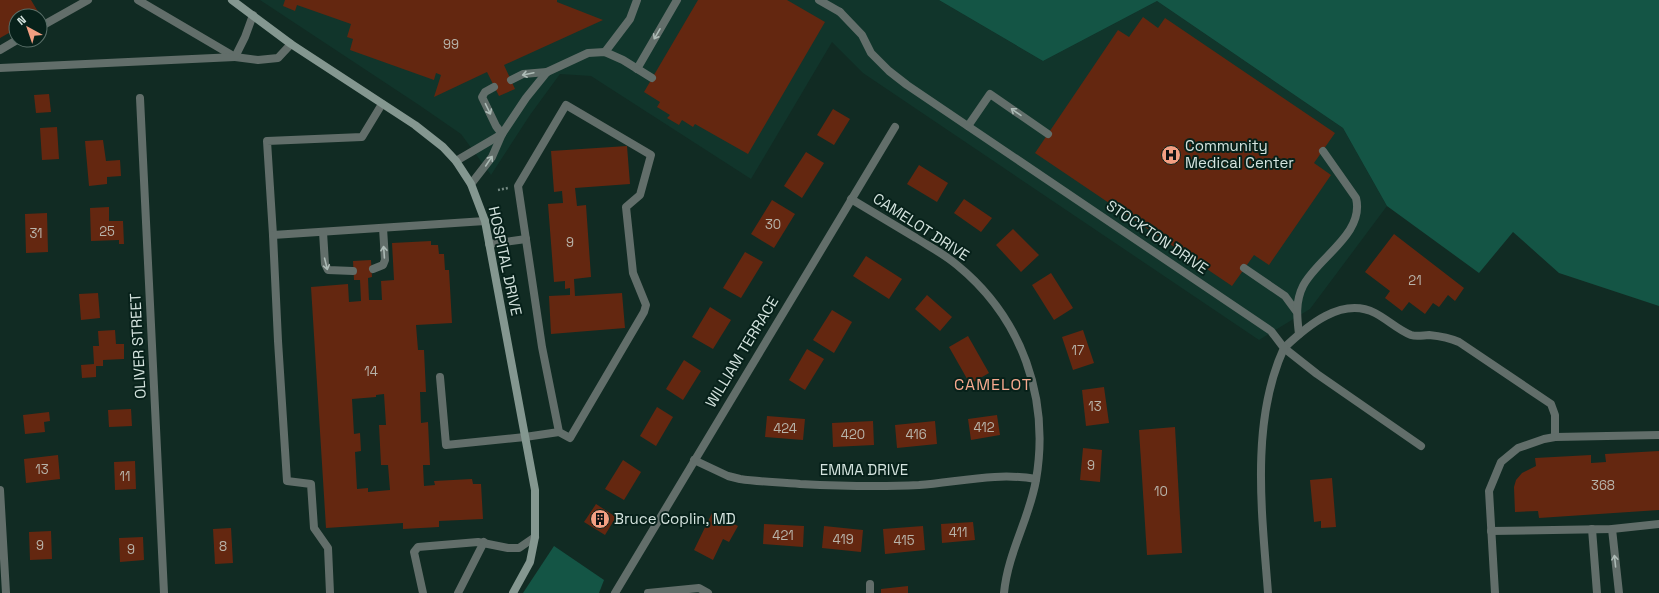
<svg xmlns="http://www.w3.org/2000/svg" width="1659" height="593" font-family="'Space Grotesk',sans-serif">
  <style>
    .built { fill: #11352b }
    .green { fill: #145545 }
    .building { fill: #642710; fill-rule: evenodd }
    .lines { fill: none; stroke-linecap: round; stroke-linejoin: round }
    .path { stroke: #738881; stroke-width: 2.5; stroke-dasharray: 2 2; stroke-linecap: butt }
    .lane { stroke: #626e6a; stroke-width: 8 }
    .street { stroke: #626e6a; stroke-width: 8 }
    .secondary { stroke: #849790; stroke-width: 8 }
    .oneway { stroke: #acbab5 }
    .labels { text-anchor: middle; stroke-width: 4; stroke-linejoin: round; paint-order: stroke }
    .number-label { font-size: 13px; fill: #b8b4aa }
    .poi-label { font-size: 15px; fill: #d4e3de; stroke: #07211a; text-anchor: start }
    .street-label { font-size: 15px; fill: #d4e3de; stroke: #07211a }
    .neighbourhood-label { font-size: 16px; letter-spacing: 1px; fill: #f8aa8f; stroke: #07211a }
  </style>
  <rect width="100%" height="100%" fill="#112b23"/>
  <path class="built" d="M260,0h679l104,61 114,-60 186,127 44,78 -77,103 -51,31 -396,-267 -31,-31 -81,137 -160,-103 -31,-2 -30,41 -39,60 -30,-41 -42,-29z"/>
  <g class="green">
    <path d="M939,0h720v306l-100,-33 -46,-41 -34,41 -92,-67 -44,-78 -186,-127 -114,60z"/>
    <path d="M554,546l50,34 -5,13h-76z"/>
  </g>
  <g class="building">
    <path d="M0,0h31l9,15 -24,1v13l-16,9z"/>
    <path d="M285,0h272v2l46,18 -99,45 11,24 -16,7 -12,-24 -53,25 7,-22 -5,-2 -2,7 -84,-30 3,-11 -6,-2 4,-13 -54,-19 -2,6 -12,-5z"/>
    <path d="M698,0h89l38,22 -77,132 -53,-30 -2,3 -11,-7 -3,5 -12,-7 3,-3 -13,-8 3,-5 -16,-10z"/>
    <path d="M1143,17l15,11 7,-10 170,115 -21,30 17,12 -62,90 -15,-10 -22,31 -197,-133 83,-123 11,7z"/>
    <path d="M49,94l2,18 -15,1 -2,-18z"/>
    <path d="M833,109l17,10 -16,26 -17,-10z"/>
    <path d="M57,127l2,32 -17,1 -2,-32z"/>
    <path d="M103,140l3,21 14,-1 1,16 -14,1v7l-18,2 -4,-45z"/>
    <path d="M627,146l3,38 -55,4 2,18 9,-1 5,72 -17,2 1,17 47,-3 3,35 -74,6 -2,-38 21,-1v-7l-5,1v-8l-11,1 -6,-78 15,-1 -1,-12 -8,1 -3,-41z"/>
    <path d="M806,152l18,11 -22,35 -18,-12z"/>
    <path d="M919,165l29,18 -11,19 -30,-18z"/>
    <path d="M964,199l28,19 -11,14 -27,-19z"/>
    <path d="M772,200l23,14 -21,34 -23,-14z"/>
    <path d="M109,207v14h14l1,23h-5v-4l-28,1 -1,-33z"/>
    <path d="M47,213l1,39 -22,1 -1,-39z"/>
    <path d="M1013,229l26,26 -18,17 -25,-27z"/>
    <path d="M1394,234l70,54 -9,13 -7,-6 -9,12 -6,-4 -8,11 -16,-12 -7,9 -17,-13 5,-7 -25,-19z"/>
    <path d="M431,241v4h7l1,9h5l1,16h4l3,53 -36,2 2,25h6l2,42h-6l1,31 7,-1 2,43h-7l1,21 11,-1 -1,-4 38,-2 1,5h8l2,35 -44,2v6l-36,2v-6l-77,5 -15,-241 37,-3 1,18 12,-1 -1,-21h-6l-1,-19 18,-1 1,17 -4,1 1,22h13l-1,-19 13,-1 -2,-37zM384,394l2,31h-7l2,40h7l2,25 -22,2v-4l-11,1 -2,-37 6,-1 -1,-18 -6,1 -2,-35 24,-2v-2z"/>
    <path d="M745,252l18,10 -22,36 -18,-10z"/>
    <path d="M866,256l36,23 -13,20 -36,-23z"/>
    <path d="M1051,273l22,35 -19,12 -22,-35z"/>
    <path d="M98,293l2,25 -19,2 -2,-26z"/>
    <path d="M927,295l25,22 -12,14 -25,-22z"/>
    <path d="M710,307l21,13 -18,29 -21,-12z"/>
    <path d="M832,310l20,12 -18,31 -21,-13z"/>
    <path d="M115,330l1,14h8v15l-21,1v6h-7v11l-14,1 -1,-13 13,-1 -1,-18h6l-1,-15z"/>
    <path d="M1083,330l11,33 -21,7 -11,-33z"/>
    <path d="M968,336l21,37 -19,11 -21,-37z"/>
    <path d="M807,349l17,10 -19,31 -16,-10z"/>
    <path d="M684,360l17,11 -18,29 -17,-11z"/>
    <path d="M1104,387l5,36 -23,3 -4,-36z"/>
    <path d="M657,407l16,10 -17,29 -16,-10z"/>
    <path d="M131,409l1,17 -23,1 -1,-17z"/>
    <path d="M49,412l1,9 -6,1 1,10 -20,2 -2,-19z"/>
    <path d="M997,415l3,20 -29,5 -3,-21z"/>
    <path d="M767,416l38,3 -2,21 -38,-3z"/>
    <path d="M873,421l1,24 -41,2 -1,-24z"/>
    <path d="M935,421l2,23 -40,4 -2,-23z"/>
    <path d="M1175,427l7,126 -35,2 -8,-125z"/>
    <path d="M1083,448l19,2 -2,32 -20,-2z"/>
    <path d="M1659,451v59l-120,8 -1,-7 -23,1 -1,-25 2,-7 6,-7 14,-7 -1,-8 56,-3v8l15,-1 -1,-8z"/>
    <path d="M58,455l2,24 -34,4 -2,-24z"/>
    <path d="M623,460l18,12 -17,28 -19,-11z"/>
    <path d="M135,461l1,28 -21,1 -1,-28z"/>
    <path d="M1332,478l4,49 -15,1v-7l-7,1 -4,-42z"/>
    <path d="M596,504l20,13 -11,18 -21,-13z"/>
    <path d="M712,513l26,13 -9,16 -6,-3 -10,21 -19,-10z"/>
    <path d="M973,522l2,18 -33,3 -1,-19z"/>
    <path d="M764,524l40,2 -1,21 -40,-3z"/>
    <path d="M824,526l39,4 -2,22 -39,-4z"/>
    <path d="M923,526l2,24 -40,4 -2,-25z"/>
    <path d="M231,528l2,35 -18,1 -2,-35z"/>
    <path d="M51,531l1,28 -22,1 -1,-28z"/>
    <path d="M143,537l1,23 -24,2 -1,-24z"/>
    <path d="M908,586v7h-27v-4z"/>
  </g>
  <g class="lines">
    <path class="path" d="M498,190l10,-2"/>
    <g class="lane">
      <path d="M138,0l97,57 23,3 20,-2 13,-14"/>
      <path d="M819,0l21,12"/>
      <path d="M40,27l48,-27"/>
      <path d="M0,50l17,-10"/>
      <path d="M605,52l25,-33 7,-19"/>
      <path d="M0,68l235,-11 10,-20 8,-22"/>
      <path d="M637,69l40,-69"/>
      <path d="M511,80l12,-6 24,-2"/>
      <path d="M494,87l-9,5 -3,5 14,29 6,8"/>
      <path d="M382,104l-20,33 -95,4 6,94 212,-14"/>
      <path d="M968,126l22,-32 58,40"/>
      <path d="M456,161l46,-27"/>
      <path d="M471,184l21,-27 10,-23 24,-36 21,-26 41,-19 17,-1 18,8 29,18"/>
      <path d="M323,232l2,32 3,6 25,1"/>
      <path d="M273,235l5,106 9,140 24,3 3,44 14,20 2,45"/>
      <path d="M489,244l37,-5"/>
      <path d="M1244,268l41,28 11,15"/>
      <path d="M373,269l10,-4 2,-5 -2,-32"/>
      <path d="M1299,334c-2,-16 -4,-32 4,-48 14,-28 62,-52 53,-88l-33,-47"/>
      <path d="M440,377l6,68 79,-8 34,-5 -17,-85 -24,-161 48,-81 85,50 -11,40 -14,12 7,66 13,32 -2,7 -74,126 -11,-6"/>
      <path d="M1421,446l-104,-72 -33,-26c23,-22 58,-52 91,-35 12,6 23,17 36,22 6,2 13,0 18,0 10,1 21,3 30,7l92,62 4,11v22"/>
      <path d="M1592,529l5,64"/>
      <path d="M1612,529l7,64"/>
      <path d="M1491,531l121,-2 47,-5"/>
      <path d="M870,584v9"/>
      <path d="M423,593l-9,-41 4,-5 60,-5 30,6h11l16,-11"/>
      <path d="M458,593l26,-51"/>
      <path d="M648,593l51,-5 9,5"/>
      <path d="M1495,593l-6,-102 12,-29 17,-14 26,-9 11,-2 104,-2"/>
    </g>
    <g class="street">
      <path d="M840,12l22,23 9,18 18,18 18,14 364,246 13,17c-34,74 -22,166 -16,245"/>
      <path d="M140,98l24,495"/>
      <path d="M851,199c22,13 43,26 65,39 14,9 28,16 41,27 65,53 93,133 79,215 -7,40 -28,72 -32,113"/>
      <path d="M694,460l34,16 12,3c20,3 40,3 60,5 40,2 79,3 119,1 39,-3 78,-13 117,-6"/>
      <path d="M0,490l6,103"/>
      <path d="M615,593l280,-466"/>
    </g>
    <path class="secondary" d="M232,0l59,44 124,81 28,22 13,14 15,23 14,37 50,269v47l-5,25 -17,31"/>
  </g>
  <defs><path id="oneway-shaft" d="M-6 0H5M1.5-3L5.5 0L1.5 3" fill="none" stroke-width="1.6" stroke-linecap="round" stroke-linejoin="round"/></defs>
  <g class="oneway">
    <use href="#oneway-shaft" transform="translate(657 34) rotate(120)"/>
    <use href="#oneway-shaft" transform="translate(528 74) rotate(168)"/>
    <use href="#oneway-shaft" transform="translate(488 109) rotate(64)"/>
    <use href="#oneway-shaft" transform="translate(1016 112) rotate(-145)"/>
    <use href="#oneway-shaft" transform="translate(489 161) rotate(-56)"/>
    <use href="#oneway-shaft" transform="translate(384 252) rotate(-94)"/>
    <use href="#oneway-shaft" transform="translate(326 264) rotate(76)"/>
    <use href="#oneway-shaft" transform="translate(1615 561) rotate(-96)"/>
  </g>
  <defs>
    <g id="hospital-disc" transform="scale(1)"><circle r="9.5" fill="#f39f82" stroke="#07211a"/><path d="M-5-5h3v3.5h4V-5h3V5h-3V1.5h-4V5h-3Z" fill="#111"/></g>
    <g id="building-disc" transform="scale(1)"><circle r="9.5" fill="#f39f82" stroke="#07211a"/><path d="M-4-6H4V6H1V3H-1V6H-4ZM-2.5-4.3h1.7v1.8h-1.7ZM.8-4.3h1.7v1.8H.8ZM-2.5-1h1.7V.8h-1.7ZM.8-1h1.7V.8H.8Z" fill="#111"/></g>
  </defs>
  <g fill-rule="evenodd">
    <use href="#hospital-disc" x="1171" y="155"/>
    <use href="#building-disc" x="600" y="519"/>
  </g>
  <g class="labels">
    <g class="number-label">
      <text x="451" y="49">99</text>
      <text x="773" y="229">30</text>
      <text x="107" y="236">25</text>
      <text x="36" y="238">31</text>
      <text x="570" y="247">9</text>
      <text x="1415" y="285">21</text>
      <text x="1078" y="355">17</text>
      <text x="371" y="376">14</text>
      <text x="1095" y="411">13</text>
      <text x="984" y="432">412</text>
      <text x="785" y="433">424</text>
      <text x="853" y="439">420</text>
      <text x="916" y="439">416</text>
      <text x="1091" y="470">9</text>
      <text x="42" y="474">13</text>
      <text x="125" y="481">11</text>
      <text x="1603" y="490">368</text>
      <text x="1161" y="496">10</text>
      <text x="958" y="537">411</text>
      <text x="783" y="540">421</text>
      <text x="843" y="544">419</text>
      <text x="904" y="545">415</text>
      <text x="40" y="550">9</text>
      <text x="223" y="551">8</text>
      <text x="131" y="554">9</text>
    </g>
    <g class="poi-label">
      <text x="1185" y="151">Community<tspan x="1185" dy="17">Medical Center</tspan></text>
      <text x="614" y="524">Bruce Coplin, MD</text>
    </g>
    <g class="street-label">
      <text transform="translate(921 227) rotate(33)" y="5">CAMELOT DRIVE</text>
      <text transform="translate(1157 237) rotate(34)" y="5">STOCKTON DRIVE</text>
      <text transform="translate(505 261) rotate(78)" y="5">HOSPITAL DRIVE</text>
      <text transform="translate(138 346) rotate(-93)" y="5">OLIVER STREET</text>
      <text transform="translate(742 352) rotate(-59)" y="5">WILLIAM TERRACE</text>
      <text x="864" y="475">EMMA DRIVE</text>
    </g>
    <g class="neighbourhood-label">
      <text x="993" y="390">CAMELOT</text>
    </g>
  </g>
  <g transform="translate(28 28) rotate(320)"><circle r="19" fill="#07211a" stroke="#596f68"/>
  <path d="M0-3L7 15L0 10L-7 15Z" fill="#f39f82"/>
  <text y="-6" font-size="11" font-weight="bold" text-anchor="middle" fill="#d4e3de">N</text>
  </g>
</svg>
